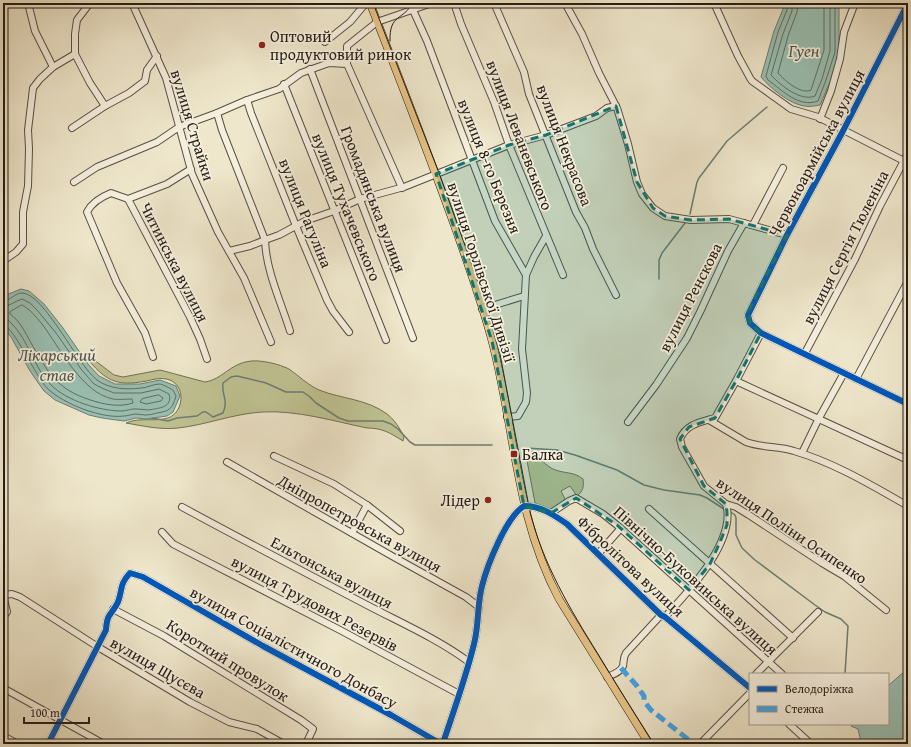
<svg xmlns="http://www.w3.org/2000/svg" width="911" height="747" font-family="'Gentium Book Plus',serif">
  <style>
    .green { fill: #c0c393; stroke: #727054 }
    .water { fill: #9ac0b3; stroke: #6b7e73 }
    .lines { fill: none; stroke-linecap: round; stroke-linejoin: round }
    .shore { stroke: #606e64; stroke-width: 1 }
    .stream { stroke: #6b7e73; stroke-width: 1.5 }
    .minor-casing { stroke: #584f42; stroke-width: 8 }
    .major-casing { stroke: #251c14; stroke-width: 8 }
    .minor { stroke: #f5efde; stroke-width: 6 }
    .major { stroke: #e8c486; stroke-width: 7 }
    .tram { stroke: #251c14; stroke-width: 1 }
    .quiet { stroke: #3ea2ea; stroke-width: 5; stroke-dasharray: 10 5; stroke-linecap: butt }
    .cycleway-casing { stroke: #f5efde; stroke-width: 8 }
    .cycleway { stroke: #0057b8; stroke-width: 6 }
    .marked { fill: #0f766e; fill-opacity: 0.2; stroke: #0f766e; stroke-width: 3; stroke-dasharray: 8 5; stroke-linejoin: round }
    .poi-dot { fill: #8f2418; stroke: #f5efde; stroke-width: 1.5 }
    .labels { text-anchor: middle; stroke-width: 3.5; stroke-linejoin: round; paint-order: stroke }
    .poi-label { font-size: 16px; fill: #251c14; stroke: #f5efde; text-anchor: start }
    .street-label { font-size: 16px; fill: #251c14; stroke: #f5efde }
    .water-label { font-size: 17px; font-style: italic; fill: #4e554c; stroke: #f5efde }
  </style>
  <rect width="100%" height="100%" fill="#efe7cc"/>
  <filter id="stains"><feTurbulence type="fractalNoise" baseFrequency=".005" numOctaves="4"/><feColorMatrix values="0 0 0 0 .2 0 0 0 0 .09 0 0 0 0 .02 0 0 0 .5 -.17"/></filter>
  <radialGradient id="worn" r=".72"><stop offset=".6" stop-color="#630" stop-opacity="0"/><stop offset="1" stop-color="#630" stop-opacity=".3"/></radialGradient>
  <g class="green">
    <path d="M90,358l3,1 21,16 9,2 37,-7 45,12c17,-2 25,-19 46,-21 11,-1 28,3 38,8 10,7 19,16 30,21 23,9 48,9 68,24 8,6 12,14 17,22l-1,5c-13,-8 -20,-13 -36,-13 -34,-7 -70,-18 -105,-16 -30,2 -56,13 -84,16 -17,2 -35,-2 -52,-5 13,-6 28,-1 42,-5 16,-6 18,-31 2,-38 -11,-4 -19,1 -30,2 -24,4 -35,-3 -50,-20z"/>
    <path d="M525,450c15,3 16,13 28,19 11,5 20,2 30,10 1,8 0,12 -6,17l-7,-10 -9,5 4,8 -9,12 -21,-8z"/>
  </g>
  <g class="water">
    <path d="M783,3h56v49l-9,30 -10,23c-5,1 -11,2 -16,1 -14,-2 -34,-18 -43,-29l13,-46 9,-22z"/>
    <path d="M21,289l8,2 15,13 19,24 25,36 11,12 16,8h25l20,-4 16,6 4,10 -7,16 -6,4 -21,3 -10,-1 -12,3 -22,-3 -13,-3 -34,-15 -11,-9 -14,-20 -19,-34 -8,-10v-27l3,-5z"/>
    <path d="M906,670h2v74h-45l-2,-2 -3,-13 -7,-3 2,-2h35v-38z"/>
  </g>
  <g class="lines">
    <g class="shore">
      <path d="M787,3v7l-9,22 -12,44 2,4c15,11 31,28 50,21l8,-21 9,-28v-49"/>
      <path d="M792,3v8l-9,23 -12,41c9,10 30,27 44,21l7,-17 8,-28v-48"/>
      <path d="M798,3l-1,9 -9,24 -10,37c6,7 23,22 33,17l13,-40v-47"/>
      <path d="M3,302c6,-1 12,-9 19,-9 22,0 56,73 75,87 12,9 30,10 44,8 6,0 12,-4 18,-4 4,0 10,4 14,6l3,6c-4,13 -6,15 -19,17 -3,1 -8,2 -12,2 -3,0 -6,-1 -9,-1 -4,0 -8,2 -12,2 -22,3 -60,-12 -76,-27 -12,-11 -34,-63 -45,-64"/>
      <path d="M22,305c8,4 14,12 20,19 18,24 40,69 71,75 6,1 12,0 19,0l1,4c-12,4 -25,2 -36,-1 -39,-11 -47,-26 -66,-59 -6,-11 -11,-22 -21,-29v-2z"/>
      <path d="M3,307c7,-1 12,-6 19,-8l8,4 7,7 19,23 25,36 13,15 10,5 10,4h27l18,-4 10,5c4,14 -11,14 -20,16 -4,0 -8,-1 -12,-1 -5,-1 -10,2 -15,2 -22,0 -55,-10 -71,-26 -18,-18 -22,-45 -40,-62 -2,-3 -5,-3 -8,-3"/>
      <path d="M159,395l4,3 -2,3 -15,3 -6,-2 2,-3z"/>
    </g>
    <g class="stream">
      <path d="M690,214l7,-32 2,-4 28,-37 40,-34"/>
      <path d="M659,279v-19l3,-7 23,-30"/>
      <path d="M152,418l16,3 9,-3 20,-2 6,-4h3l7,5 10,-4c6,-14 -2,-18 0,-30l8,-6 6,-1 29,7 20,9h17l7,5 6,6 23,15 9,3h35l8,3 7,5 12,13 5,3h77"/>
      <path d="M526,448l31,2 18,5 42,15 27,15 20,5 36,5 7,3 17,11"/>
      <path d="M729,511l6,4 1,3v17l6,13 13,12 60,45 10,7 16,7 7,7 -3,48"/>
    </g>
    <g class="minor-casing">
      <g id="minor">
        <path d="M28,3l7,28 18,36"/>
        <path d="M90,3l-13,17 -2,14v20l15,29 15,23"/>
        <path d="M132,3l34,75 26,96 26,58 26,46 27,64"/>
        <path d="M454,3l7,21 33,78 15,43 54,130"/>
        <path d="M494,3l30,69 5,22 47,118 9,16 8,21 23,46"/>
        <path d="M565,3l17,31 17,39 18,35 11,36 9,38 5,12 11,14 12,8 26,4 38,-1 58,16"/>
        <path d="M714,3l24,53 12,22 2,3 39,28 27,8 90,46"/>
        <path d="M908,3l-65,128 -56,104 -39,80 2,8 11,10 147,71"/>
        <path d="M413,10l14,31 68,180 31,54 -4,74 5,44 -1,9 -8,14 -11,1"/>
        <path d="M325,42l25,-20 16,-19"/>
        <path d="M347,64l55,124"/>
        <path d="M310,69l103,269"/>
        <path d="M284,84l102,256"/>
        <path d="M247,100l4,13 45,113 31,74 6,11 16,21"/>
        <path d="M217,113l5,17 43,110c1,31 16,62 25,91"/>
        <path d="M820,119l11,-28 9,-32 4,-27 11,-29"/>
        <path d="M72,128l33,-22 24,-13 16,-12 2,-11 10,-14"/>
        <path d="M191,169l-24,15 -39,15 62,118 10,22 7,20"/>
        <path d="M74,182l23,-15 60,-25 22,-15 38,-14 30,-13 32,-11 22,-16 28,-10 18,1v-18l30,-24 55,-19"/>
        <path d="M128,199l-17,-6c-10,4 -19,9 -24,19l30,71 28,50 8,24"/>
        <path d="M753,225l30,-57"/>
        <path d="M229,251l21,-5 15,-6 14,-5 26,-14 29,-10 26,-12 44,-12 105,-42 37,-10 50,-19 11,-8 9,-2"/>
        <path d="M3,261l13,-9 7,-8v-32l5,-26 1,-37 -1,-19 5,-42 7,-9 13,-12 22,-13"/>
        <path d="M526,275l8,-18 12,-21"/>
        <path d="M482,309l42,-13"/>
        <path d="M761,333l-25,48 -21,37c-14,4 -29,6 -35,21l2,8 22,39 22,18 10,3 13,8 73,48 22,13 42,34"/>
        <path d="M805,353l50,-94 25,-53 28,-53"/>
        <path d="M856,379l52,-98"/>
        <path d="M736,381l172,79"/>
        <path d="M709,420l37,22c16,6 33,4 48,9 41,12 77,34 114,55"/>
        <path d="M628,422l28,-37 31,-47 13,-26 28,-61 16,-28"/>
        <path d="M802,453l17,-35 25,-45"/>
        <path d="M274,456l60,28 33,21 33,26"/>
        <path d="M227,462l165,94 74,41 13,10"/>
        <path d="M182,507c61,33 122,65 183,97 36,19 71,34 104,58"/>
        <path d="M649,509l144,129"/>
        <path d="M551,513l18,-12 7,-3 27,16 14,11 165,149"/>
        <path d="M162,532l11,12 167,86 119,64"/>
        <path d="M352,533l15,-28"/>
        <path d="M598,554l23,-26"/>
        <path d="M3,595l4,17 -4,5"/>
        <path d="M4,595l8,-1 8,3 78,50 92,55 39,20 28,7 27,15"/>
        <path d="M113,609l51,27 137,84 12,9 -7,15"/>
        <path d="M665,617c23,-25 72,-76 61,-113"/>
        <path d="M756,674l62,-62"/>
        <path d="M607,677c5,-2 14,-5 16,-11 1,-5 0,-8 3,-13l35,-38"/>
        <path d="M3,688l101,56"/>
        <path d="M789,724l22,20"/>
        <path d="M3,736l15,8"/>
        <path d="M443,743c11,-33 23,-66 31,-99 5,-19 3,-39 8,-58 5,-20 24,-69 42,-80 17,0 30,9 43,18l94,91 4,2 85,71"/>
        <path d="M48,744l58,-114c1,-18 6,-15 12,-28 5,-14 1,-17 12,-29l13,4 120,69 128,69 45,26 10,3"/>
        <path d="M700,744l50,-51"/>
      </g>
    </g>
    <g class="major-casing">
      <path id="major" d="M370,3c29,75 59,151 86,227 13,37 26,73 36,111 23,88 23,175 67,258l90,145"/>
    </g>
    <use href="#minor" class="minor"/>
    <use href="#major" class="major"/>
    <g class="tram">
      <path d="M373,3l66,170 48,134 13,47 30,158c13,52 40,97 68,142 18,30 37,60 56,90"/>
      <path d="M390,41c-1,-28 14,-20 22,-38"/>
    </g>
    <path class="quiet" d="M621,668l16,18 7,10v5l7,9 43,34"/>
    <g class="cycleway-casing">
      <g id="cycleway">
        <path d="M908,3l-65,128 -56,104 -39,80 2,8 11,10 147,71"/>
        <path d="M443,743c11,-33 23,-66 31,-99 5,-19 3,-39 8,-58 5,-20 24,-69 42,-80 17,0 30,9 43,18l94,91 4,2 85,71"/>
        <path d="M48,744l58,-114c1,-18 6,-15 12,-28 5,-14 1,-17 12,-29l13,4 120,69 128,69 45,26 10,3"/>
      </g>
    </g>
    <use href="#cycleway" class="cycleway"/>
  </g>
  <path class="marked" d="M616,106l21,76 16,26 12,8 26,4 38,-1 58,16 -38,75 1,13 11,10 -25,48 -21,37 -26,9 -9,12 24,47 22,18 1,8v13l-7,17 -10,22 -21,26 -72,-65 -41,-27 -25,15 -27,-7 -32,-165 -56,-167 73,-29 37,-10z"/>
  <g class="poi-dot">
    <circle cx="262" cy="45" r="4"/>
    <rect x="510" y="450" width="8" height="8" rx="2"/>
    <circle cx="488" cy="500" r="4"/>
  </g>
  <g class="labels">
    <g class="poi-label">
      <text x="270" y="42">Оптовий<tspan x="270" dy="18">продуктовий ринок</tspan></text>
      <text x="522" y="460">Балка</text>
      <text x="480" y="506" text-anchor="end">Лідер</text>
    </g>
    <g class="street-label">
      <text transform="translate(193 125) rotate(73)" y="6">вулиця Страйки</text>
      <text transform="translate(520 135) rotate(69)" y="6">вулиця Леваневського</text>
      <text transform="translate(565 145) rotate(69)" y="6">вулиця Некрасова</text>
      <text transform="translate(816 153) rotate(-62)" y="6">Червоноармійська вулиця</text>
      <text transform="translate(490 166) rotate(68)" y="6">вулиця 8-го Березня</text>
      <text transform="translate(374 199) rotate(69)" y="6">Громадянська вулиця</text>
      <text transform="translate(347 207) rotate(68)" y="6">вулиця Тухачевського</text>
      <text transform="translate(306 213) rotate(68)" y="6">вулиця Рагуліна</text>
      <text transform="translate(845 247) rotate(-63)" y="6">вулиця Сергія Тюленіна</text>
      <text transform="translate(175 262) rotate(63)" y="6">Читинська вулиця</text>
      <text transform="translate(482 272) rotate(72)" y="6">вулиця Горлівської Дивізії</text>
      <text transform="translate(690 297) rotate(-63)" y="6">вулиця Ренскова</text>
      <text transform="translate(360 523) rotate(29)" y="6">Дніпропетровська вулиця</text>
      <text transform="translate(792 530) rotate(34)" y="6">вулиця Поліни Осипенко</text>
      <text transform="translate(631 566) rotate(43)" y="6">Фібролітова вулиця</text>
      <text transform="translate(332 572) rotate(28)" y="6">Ельтонська вулиця</text>
      <text transform="translate(696 580) rotate(42)" y="6">Північно-Буковинська вулиця</text>
      <text transform="translate(315 603) rotate(28)" y="6">вулиця Трудових Резервів</text>
      <text transform="translate(294 647) rotate(29)" y="6">вулиця Соціалістичного Донбасу</text>
      <text transform="translate(228 660) rotate(32)" y="6">Короткий провулок</text>
      <text transform="translate(158 667) rotate(30)" y="6">вулиця Щусєва</text>
    </g>
    <g class="water-label">
      <text x="804" y="57">Гуен</text>
      <text x="57" y="361">Лікарський<tspan x="57" dy="20">став</tspan></text>
    </g>
  </g>
  <rect width="911" height="747" fill="none" stroke="#efe7cc" stroke-width="16"/>
  <rect x="4" y="4" width="903" height="739" fill="none" stroke="#251c14" stroke-width="2"/>
  <rect x="8" y="8" width="895" height="731" fill="none" stroke="#251c14"/>
  <rect x="749" y="673" width="140" height="52" fill="#f5efde" stroke="#a29b8d"/>
  <rect x="757" y="686" width="20" height="6" fill="#0057b8" stroke="#a29b8d"/>
  <text x="785" y="693" font-size="12" fill="#251c14">Велодоріжка</text>
  <rect x="757" y="706" width="20" height="6" fill="#3ea2ea" stroke="#a29b8d"/>
  <text x="785" y="713" font-size="12" fill="#251c14">Стежка</text>
  <path d="M24 717v6h65v-6" fill="none" stroke="#251c14" stroke-width="2"/>
  <text x="30" y="717" font-size="12" fill="#251c14" stroke="#f5efde" stroke-width="3" paint-order="stroke">100 m</text>
  <rect width="100%" height="100%" filter="url(#stains)"/>
  <rect width="100%" height="100%" fill="url(#worn)"/>
</svg>
